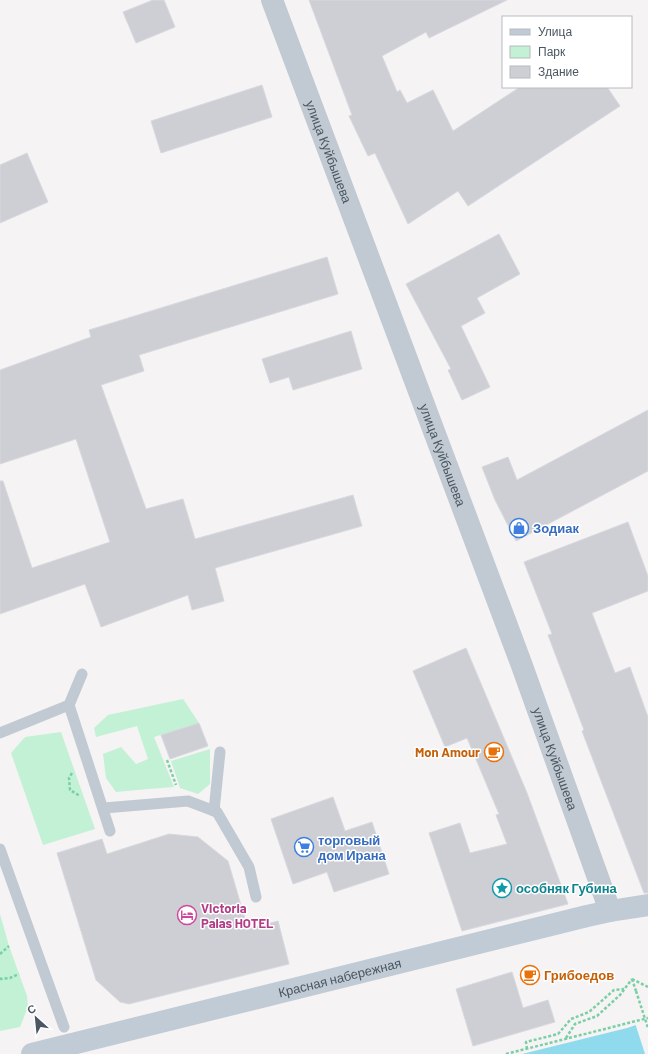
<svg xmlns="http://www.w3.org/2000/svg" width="648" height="1054" font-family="Barlow,sans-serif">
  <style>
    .green { fill: #c3f1d5 }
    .water { fill: #90daee }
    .pier { fill: #f5f3f3 }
    .building { fill: #cdcfd5; stroke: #d7d9de }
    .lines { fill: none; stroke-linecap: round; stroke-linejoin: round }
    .path { stroke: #7ad0a6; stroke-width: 2.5; stroke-dasharray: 3 2; stroke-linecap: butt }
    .service { stroke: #c1cad2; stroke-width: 11 }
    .minor { stroke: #c1cad2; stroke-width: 22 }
    .secondary { stroke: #c1cbd6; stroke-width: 22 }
    .path-bridge { stroke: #7ad0a6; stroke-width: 2.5; stroke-dasharray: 3 2; stroke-linecap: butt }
    .labels { text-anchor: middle; stroke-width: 3; stroke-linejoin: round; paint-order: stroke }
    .street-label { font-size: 13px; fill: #4a5661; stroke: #fff }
    .shop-label { font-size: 13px; font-weight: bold; fill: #366cbe; stroke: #fff; text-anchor: start }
    .food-label { font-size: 13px; font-weight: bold; fill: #c56008; stroke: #fff; text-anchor: end }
    .culture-label { font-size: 13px; font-weight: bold; fill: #0d838f; stroke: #fff; text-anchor: start }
    .hotel-label { font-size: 13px; font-weight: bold; fill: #b23c85; stroke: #fff; text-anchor: start }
  </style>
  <rect width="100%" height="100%" fill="#f5f3f3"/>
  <g class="green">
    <path d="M183,699l16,24 -45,14 20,50 -26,2 -32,3 -10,-14 -3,-24 18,-7 15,17 12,-5 -11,-33 -41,11 -2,-9 14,-13z"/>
    <path d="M61,732l34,97 -52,16 -32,-92 14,-16z"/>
    <path d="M210,749v35l-12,10 -18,-6 -9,-27z"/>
    <path d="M0,914l9,32 18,50 1,11 -8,20 -20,4z"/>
  </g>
  <path class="water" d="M648,1021v33h-126l105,-26z"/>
  <path class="pier" d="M648,1019v35h-3l-10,-31z"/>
  <g class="building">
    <path d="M153,0h11l11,27 -39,16 -13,-31z"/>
    <path d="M309,0h198l-78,38 -3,-6 -44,24 15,36 3,-2 7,13 26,-13 20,41 67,-44h87l13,19 -152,100 -10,-15 -50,33 -33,-71 -7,3 -19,-40 3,-1z"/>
    <path d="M262,85l10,32 -111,36 -10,-32z"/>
    <path d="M27,153l21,49 -48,21v-58z"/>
    <path d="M499,234l21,40 -43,24 8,15 -24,13 29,61 -28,13 -14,-30 3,-1 -45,-85z"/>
    <path d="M327,257l11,37 -199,61 5,16 -43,14 45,124 37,-10 12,40 158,-44 9,31 -147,42 9,33 -32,9 -4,-15 -87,32 -16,-43 -85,30v-133h3l29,87 78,-26 -34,-103 -76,25v-94l91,-33 -2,-7z"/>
    <path d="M351,331l11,38 -69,21 -4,-13 -19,6 -8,-24z"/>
    <path d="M648,410v61l-132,70 -21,-41 -13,-33 26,-10 9,23z"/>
    <path d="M628,522l20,54v15l-56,22 23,60 15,-6 18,50v176h-4l-62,-162 2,-1 -36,-95 4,-1 -28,-72z"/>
    <path d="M466,648l61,145 41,111 -106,27 -33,-98 31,-10 10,30 37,-9 -11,-29 3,-1 -32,-76 -22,9 -32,-76z"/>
    <path d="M199,723l9,23 -38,13 -9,-24z"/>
    <path d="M333,797l12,34 27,-9 17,52 -55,18 -7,-20 -34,12 -22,-65z"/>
    <path d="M169,834l29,3 30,24 20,68 30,-8 11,43 -160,40 -9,-2 -24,-22 -39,-127 45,-14 5,15z"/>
    <path d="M512,972l11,36 25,-8 7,22 -82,24 -17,-57z"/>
  </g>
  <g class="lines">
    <g class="path">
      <path d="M167,760l9,25"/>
      <path d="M72,773l-3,5 1,12 10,6"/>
      <path d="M0,954l9,-8"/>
      <path d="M0,978l1,1 9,-1 9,-4"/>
      <path d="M632,979l16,8"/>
      <path d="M632,979l4,12"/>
      <path d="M566,1038l9,-14 22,-8 23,-21 12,-16"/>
      <path d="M527,1049l-1,-7 32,-8 13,-15 18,-7 25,-22 10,-1"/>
      <path d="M506,1054l142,-36"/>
    </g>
    <g class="service">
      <path d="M69,705l41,126"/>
      <path d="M0,733l69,-28 13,-31"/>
      <path d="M104,808l84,-7 29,11 32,55 7,30"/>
      <path d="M214,811l6,-59"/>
      <path d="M0,849l64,178"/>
    </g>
    <path class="minor" id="s1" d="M272,0l249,663 89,248"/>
    <path class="secondary" id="s2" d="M32,1054l555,-138 23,-5 38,-6"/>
    <path class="path-bridge" d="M636,991l12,37"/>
  </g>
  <defs>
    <g id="shop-ring" transform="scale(1)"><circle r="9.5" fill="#fff" stroke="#3f7fe0" stroke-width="1.5"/><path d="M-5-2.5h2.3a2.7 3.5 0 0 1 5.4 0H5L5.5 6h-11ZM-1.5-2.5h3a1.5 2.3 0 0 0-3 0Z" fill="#3f7fe0"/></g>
    <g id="cafe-ring" transform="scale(1)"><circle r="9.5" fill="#fff" stroke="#e8710a" stroke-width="1.5"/><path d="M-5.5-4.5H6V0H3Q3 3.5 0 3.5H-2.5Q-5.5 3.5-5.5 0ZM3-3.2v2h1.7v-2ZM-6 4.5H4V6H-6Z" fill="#e8710a"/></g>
    <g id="supermarket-ring" transform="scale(1)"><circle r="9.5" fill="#fff" stroke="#3f7fe0" stroke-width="1.5"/><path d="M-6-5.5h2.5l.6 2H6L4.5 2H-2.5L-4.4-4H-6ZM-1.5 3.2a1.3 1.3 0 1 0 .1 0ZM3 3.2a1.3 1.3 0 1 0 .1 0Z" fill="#3f7fe0"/></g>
    <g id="sight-ring" transform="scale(1)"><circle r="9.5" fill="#fff" stroke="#0f9aa8" stroke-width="1.5"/><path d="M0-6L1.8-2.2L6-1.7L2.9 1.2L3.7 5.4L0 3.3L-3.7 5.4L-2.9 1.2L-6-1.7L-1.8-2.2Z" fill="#0f9aa8"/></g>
    <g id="hotel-ring" transform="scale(1)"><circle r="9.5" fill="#fff" stroke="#d1479c" stroke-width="1.5"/><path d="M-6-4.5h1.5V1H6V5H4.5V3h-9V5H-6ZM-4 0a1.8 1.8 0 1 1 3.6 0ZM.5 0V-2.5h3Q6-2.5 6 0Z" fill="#d1479c"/></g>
  </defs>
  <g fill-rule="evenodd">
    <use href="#shop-ring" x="519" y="528"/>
    <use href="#cafe-ring" x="494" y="752"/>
    <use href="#supermarket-ring" x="304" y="847"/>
    <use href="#sight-ring" x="502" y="888"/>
    <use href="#hotel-ring" x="187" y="915"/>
    <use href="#cafe-ring" x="530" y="975"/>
  </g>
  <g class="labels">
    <g class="street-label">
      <text dy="5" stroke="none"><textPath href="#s1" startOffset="162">улица Куйбышева</textPath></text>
      <text dy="5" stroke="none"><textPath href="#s1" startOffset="486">улица Куйбышева</textPath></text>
      <text dy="5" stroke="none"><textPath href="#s1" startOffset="810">улица Куйбышева</textPath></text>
      <text dy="5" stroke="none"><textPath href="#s2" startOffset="317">Красная набережная</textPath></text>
    </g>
    <g class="shop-label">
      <text x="533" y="533">Зодиак</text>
      <text x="318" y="845">торговый<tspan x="318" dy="15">дом Ирана</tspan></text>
    </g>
    <g class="food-label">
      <text x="480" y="757">Mon Amour</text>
      <text x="544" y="980" text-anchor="start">Грибоедов</text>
    </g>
    <g class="culture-label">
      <text x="516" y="893">особняк Губина</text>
    </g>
    <g class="hotel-label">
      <text x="201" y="913">Victoria<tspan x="201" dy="15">Palas HOTEL</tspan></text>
    </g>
  </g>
  <rect x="502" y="16" width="130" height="72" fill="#ffffff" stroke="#b7bbc0"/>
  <rect x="510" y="29" width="20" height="6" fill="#c1cbd6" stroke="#b7bbc0"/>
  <text x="538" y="36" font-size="12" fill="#4a5661">Улица</text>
  <rect x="510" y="46" width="20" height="12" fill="#c3f1d5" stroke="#b7bbc0"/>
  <text x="538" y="56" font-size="12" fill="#4a5661">Парк</text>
  <rect x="510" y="66" width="20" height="12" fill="#cdcfd5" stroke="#b7bbc0"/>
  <text x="538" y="76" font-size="12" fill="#4a5661">Здание</text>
  <g transform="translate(36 1018) rotate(333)" stroke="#ffffff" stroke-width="3" paint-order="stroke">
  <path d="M0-3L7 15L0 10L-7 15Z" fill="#4a5661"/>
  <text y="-6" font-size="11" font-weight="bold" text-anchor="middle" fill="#4a5661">С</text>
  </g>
</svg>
